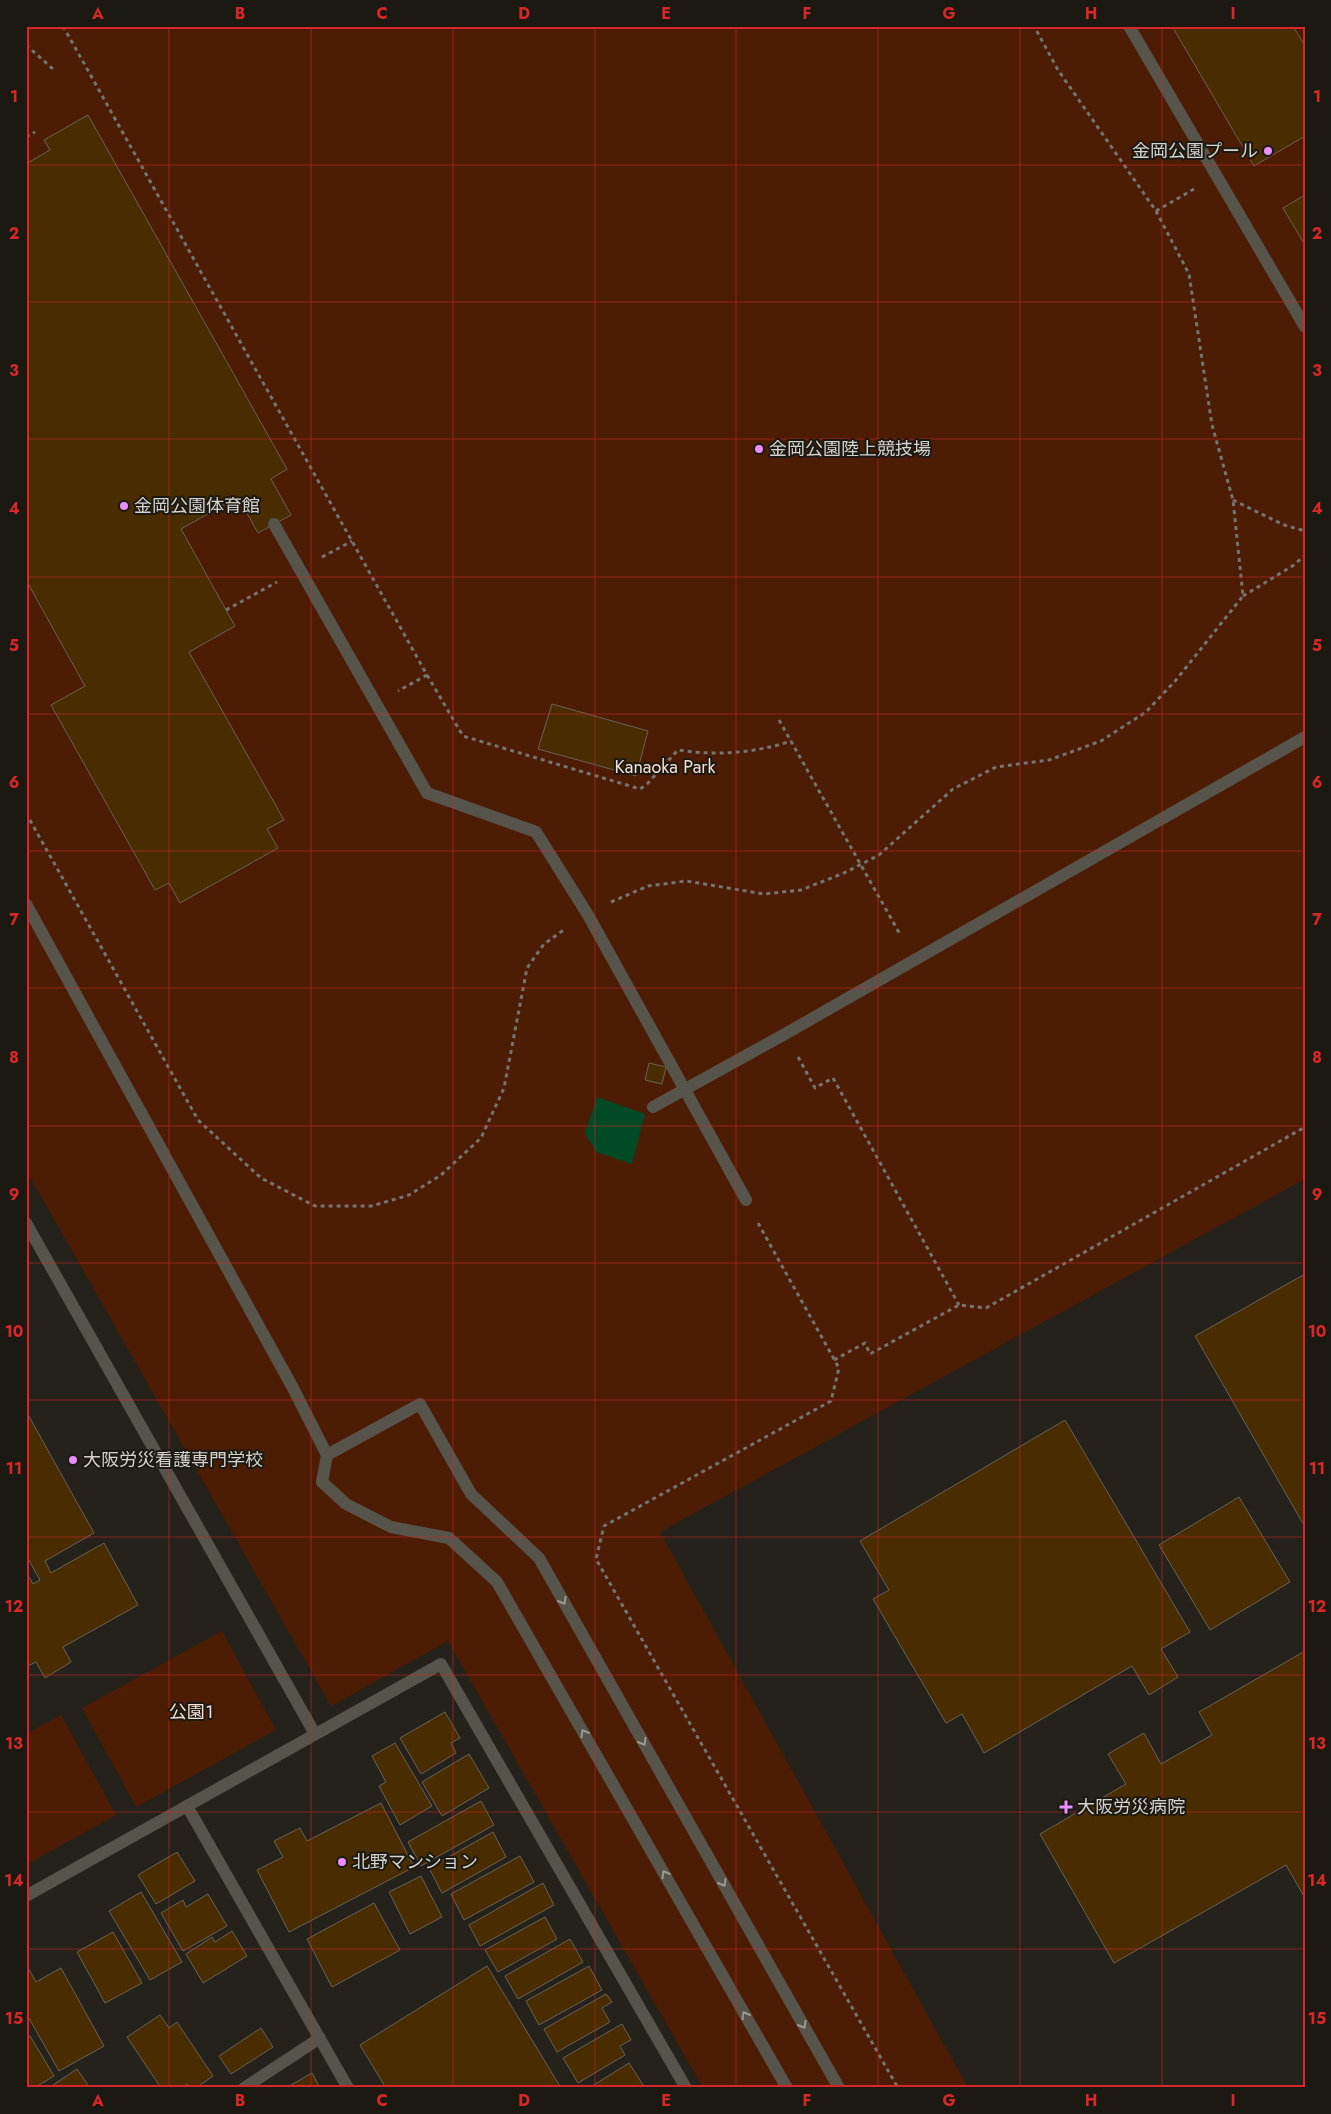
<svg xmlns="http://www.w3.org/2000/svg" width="1331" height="2114" font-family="Jost,'Noto Sans JP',sans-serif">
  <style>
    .green { fill: #4d1c05 }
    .water { fill: #004a25 }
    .building { fill: #4a2c01; stroke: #6a635b }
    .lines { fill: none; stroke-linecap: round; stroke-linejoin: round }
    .path { stroke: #76746d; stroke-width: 3; stroke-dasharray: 4 4; stroke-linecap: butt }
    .service { stroke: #56544b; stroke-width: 12 }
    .pedestrian { stroke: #56544b; stroke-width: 12 }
    .minor { stroke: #56544b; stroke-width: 12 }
    .oneway { stroke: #9b9a92 }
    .grid { fill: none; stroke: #d62828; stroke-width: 1; stroke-opacity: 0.55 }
    .poi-dot { fill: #e98efe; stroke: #1b1911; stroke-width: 2 }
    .labels { text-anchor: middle; stroke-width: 4; stroke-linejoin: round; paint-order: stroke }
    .poi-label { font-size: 18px; fill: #d4d3cd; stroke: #1b1911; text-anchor: start }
    .park-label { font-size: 18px; fill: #f6dfd5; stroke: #1b1911 }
    .neatline { fill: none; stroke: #d62828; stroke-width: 2 }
    .grid-label { font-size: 16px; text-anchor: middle; font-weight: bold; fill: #d62828 }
  </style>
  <rect width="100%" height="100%" fill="#24221a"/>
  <g class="green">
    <path d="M26,26h1279v1153l-645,353 308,556h-265l-255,-447 -117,65 -305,-536z"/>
    <path d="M222,1631l54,99 -140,77 -54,-99z"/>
    <path d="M61,1715l55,100 -90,50v-131z"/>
  </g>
  <path class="water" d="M597,1097l48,17 -13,50 -36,-12 -11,-19z"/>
  <g class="building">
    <path d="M1172,26h121l12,20v90l-51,30z"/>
    <path d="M88,115l199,354 -16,10 20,36 -33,18 -20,-36 -57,32 54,97 -46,26 95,168 -17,9 11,19 -98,55 -11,-20 -14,7 -104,-185 34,-19 -59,-106v-416l24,-14 -6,-10z"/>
    <path d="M1305,195v50l-22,-37z"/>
    <path d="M552,704l96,27 -12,45 -98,-27z"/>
    <path d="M649,1063l17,4 -4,17 -17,-4z"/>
    <path d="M1305,1274v253l-110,-191z"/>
    <path d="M26,1411l68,122 -49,28 6,12 53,-30 34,62 -75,42 8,15 -26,16 -9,-16 -10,5v-95l7,12 7,-4 -14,-25z"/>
    <path d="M1065,1420l125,212 -29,17 17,28 -29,18 -17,-29 -148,87 -22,-39 -16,9 -73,-124 16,-9 -29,-49z"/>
    <path d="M1239,1497l51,85 -80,48 -51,-85z"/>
    <path d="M1305,1651v247l-19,-33 -172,98 -74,-129 86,-50 -18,-30 36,-21 17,31 51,-29 -13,-23z"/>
    <path d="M445,1712l15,26 -9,5 5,10 -35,21 -21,-36z"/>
    <path d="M395,1743l37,63 -32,19 -21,-39 7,-4 -14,-26z"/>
    <path d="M469,1754l20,34 -47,28 -20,-34z"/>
    <path d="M481,1801l13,24 -73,41 -13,-24z"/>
    <path d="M381,1803l33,64 -125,65 -32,-62 26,-13 -9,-16 26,-13 7,13z"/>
    <path d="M493,1832l13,25 -64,36 -13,-25z"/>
    <path d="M177,1852l18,29 -39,23 -18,-29z"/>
    <path d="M520,1856l14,26 -70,38 -13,-26z"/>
    <path d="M421,1876l21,41 -32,17 -21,-42z"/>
    <path d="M543,1883l11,22 -74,41 -11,-21z"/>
    <path d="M141,1892l41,70 -32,18 -41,-69z"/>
    <path d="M208,1894l19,32 -44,25 -22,-38 22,-13 3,7z"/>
    <path d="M374,1903l26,47 -68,37 -25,-48z"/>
    <path d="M545,1917l12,22 -59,33 -13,-22z"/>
    <path d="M232,1931l15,25 -44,27 -17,-29 26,-17 3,5z"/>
    <path d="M113,1932l29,51 -37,20 -28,-51z"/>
    <path d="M570,1939l13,23 -65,37 -13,-23z"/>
    <path d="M487,1966l74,122h-175l-26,-43z"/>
    <path d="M589,1966l13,24 -63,35 -13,-24z"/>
    <path d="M28,1968l8,14 25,-14 43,78 -45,25 -33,-58v-44z"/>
    <path d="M606,1994l6,8 -10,6 8,14 -53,30 -13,-23z"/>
    <path d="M160,2015l9,13 8,-6 36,54 -17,12h-7l-2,-4 -5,4h-21l-34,-51z"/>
    <path d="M622,2024l9,16 -11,6 5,9 -47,28 -15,-25z"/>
    <path d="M261,2028l12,19 -42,27 -12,-18z"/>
    <path d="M30,2036l24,40 -20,12h-8v-50z"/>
    <path d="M629,2063l16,25h-56z"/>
    <path d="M77,2069l13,19h-36l-1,-3z"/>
    <path d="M312,2073l8,15h-34z"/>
  </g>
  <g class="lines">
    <g class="path">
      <path d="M63,26l364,649 -29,16"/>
      <path d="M26,45l27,24"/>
      <path d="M26,137l9,-5"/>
      <path d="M1156,211l38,-22"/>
      <path d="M1233,500l51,25 21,6"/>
      <path d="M322,557l30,-16"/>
      <path d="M1243,596l51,-31 11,-10"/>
      <path d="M226,610l51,-28"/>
      <path d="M427,675l36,61 177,53 7,-5 31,-34c37,6 78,3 113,-9"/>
      <path d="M779,720l122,216"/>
      <path d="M26,813l172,307 63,58 54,28h57l37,-11 32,-20 40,-37 23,-50 23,-120 17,-24 21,-15"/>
      <path d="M611,902l37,-16 38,-5 78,13 37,-4 43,-17 35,-18 74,-66 43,-22 53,-7 52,-19 45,-29 30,-32 67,-84 -10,-96 -21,-75 -23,-151 -33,-63 -98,-141 -24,-44"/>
      <path d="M798,1057l17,31 18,-10 126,227"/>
      <path d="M758,1223l81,145 -8,33 -227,125 -8,33 302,529"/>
      <path d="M834,1360l31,-17 5,11 89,-49 27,3 319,-181"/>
    </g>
    <g class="service">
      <path d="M26,1223l289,511"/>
      <path d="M787,2088l-290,-506 -48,-44 -58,-11 -45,-23 -24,-22 5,-27 93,-51 51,90 68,64 300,530"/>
    </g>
    <g class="pedestrian">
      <path d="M1129,26l176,301"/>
      <path d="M274,524l153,269 109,39 52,83 158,285"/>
      <path d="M26,904l267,484 34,67"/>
      <path d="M653,1107l132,-73 520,-297"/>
    </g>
    <g class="minor">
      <path d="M187,1806l161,282"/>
      <path d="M26,1896l415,-232 245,424"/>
      <path d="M244,2088l76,-50"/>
    </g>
  </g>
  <defs><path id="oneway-chevron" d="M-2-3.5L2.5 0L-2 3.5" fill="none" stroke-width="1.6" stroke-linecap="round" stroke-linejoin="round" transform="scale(1.25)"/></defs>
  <g class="oneway">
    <use href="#oneway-chevron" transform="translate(563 1601) rotate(60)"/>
    <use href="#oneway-chevron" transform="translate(584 1733) rotate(-120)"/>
    <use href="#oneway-chevron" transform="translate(643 1742) rotate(60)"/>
    <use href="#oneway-chevron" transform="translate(665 1874) rotate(-120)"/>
    <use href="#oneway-chevron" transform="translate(723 1883) rotate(60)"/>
    <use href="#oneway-chevron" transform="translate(745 2015) rotate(-120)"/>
    <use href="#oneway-chevron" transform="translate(803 2025) rotate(60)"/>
  </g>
  <path class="grid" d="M169,26v2062M311,26v2062M453,26v2062M595,26v2062M736,26v2062M878,26v2062M1020,26v2062M1162,26v2062M26,165h1279M26,302h1279M26,439h1279M26,577h1279M26,714h1279M26,851h1279M26,988h1279M26,1126h1279M26,1263h1279M26,1400h1279M26,1537h1279M26,1675h1279M26,1812h1279M26,1949h1279"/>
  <g class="poi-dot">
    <circle cx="1268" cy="151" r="5"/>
    <circle cx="759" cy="449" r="5"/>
    <circle cx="124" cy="506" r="5"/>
    <circle cx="73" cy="1460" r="5"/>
    <path d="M1063.5 1799.5h5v5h5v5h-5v5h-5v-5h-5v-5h5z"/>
    <circle cx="342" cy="1862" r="5"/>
  </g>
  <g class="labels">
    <g class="poi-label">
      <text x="1258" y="157" text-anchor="end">金岡公園プール</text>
      <text x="769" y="455">金岡公園陸上競技場</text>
      <text x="134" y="512">金岡公園体育館</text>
      <text x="83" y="1466">大阪労災看護専門学校</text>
      <text x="1077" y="1813">大阪労災病院</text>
      <text x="352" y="1868">北野マンション</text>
    </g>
    <g class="park-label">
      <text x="665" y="773">Kanaoka Park</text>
      <text x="192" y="1718">公園１</text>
    </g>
  </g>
  <rect width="1331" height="2114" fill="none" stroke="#1b1911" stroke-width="55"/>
  <rect x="28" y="28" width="1276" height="2058" class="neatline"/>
  <g class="grid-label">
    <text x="98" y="19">A</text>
    <text x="240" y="19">B</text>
    <text x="382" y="19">C</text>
    <text x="524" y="19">D</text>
    <text x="666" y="19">E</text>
    <text x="807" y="19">F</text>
    <text x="949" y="19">G</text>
    <text x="1091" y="19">H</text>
    <text x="1233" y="19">I</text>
    <text x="14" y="102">1</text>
    <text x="1317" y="102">1</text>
    <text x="14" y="239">2</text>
    <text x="1317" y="239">2</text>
    <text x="14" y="376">3</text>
    <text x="1317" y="376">3</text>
    <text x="14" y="514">4</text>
    <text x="1317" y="514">4</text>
    <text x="14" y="651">5</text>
    <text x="1317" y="651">5</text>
    <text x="14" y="788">6</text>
    <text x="1317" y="788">6</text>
    <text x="14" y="925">7</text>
    <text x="1317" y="925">7</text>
    <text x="14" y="1063">8</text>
    <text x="1317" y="1063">8</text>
    <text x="14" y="1200">9</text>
    <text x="1317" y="1200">9</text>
    <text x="14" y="1337">10</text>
    <text x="1317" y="1337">10</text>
    <text x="14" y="1474">11</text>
    <text x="1317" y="1474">11</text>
    <text x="14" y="1612">12</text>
    <text x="1317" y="1612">12</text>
    <text x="14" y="1749">13</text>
    <text x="1317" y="1749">13</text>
    <text x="14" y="1886">14</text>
    <text x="1317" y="1886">14</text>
    <text x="14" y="2024">15</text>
    <text x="1317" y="2024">15</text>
    <text x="98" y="2106">A</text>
    <text x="240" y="2106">B</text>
    <text x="382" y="2106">C</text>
    <text x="524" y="2106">D</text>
    <text x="666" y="2106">E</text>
    <text x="807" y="2106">F</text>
    <text x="949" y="2106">G</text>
    <text x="1091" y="2106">H</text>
    <text x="1233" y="2106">I</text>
  </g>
</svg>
